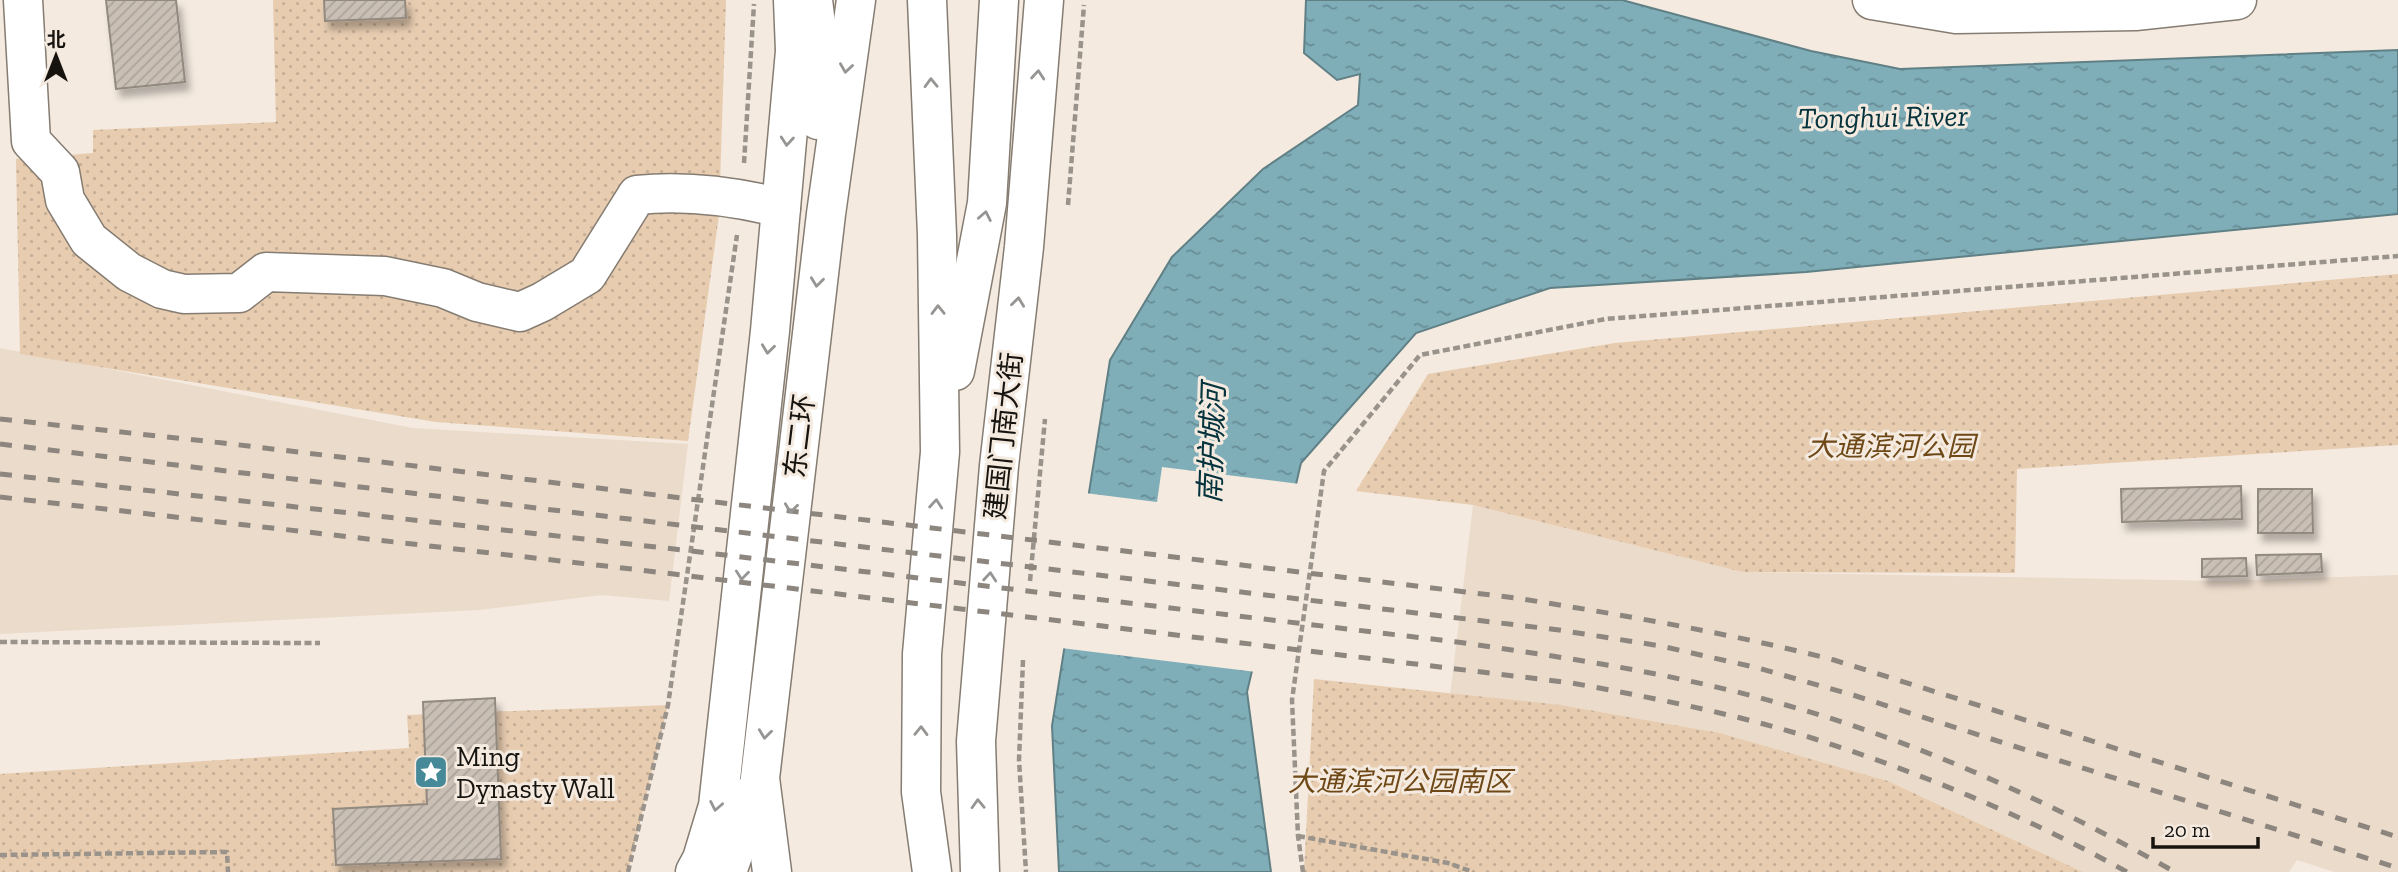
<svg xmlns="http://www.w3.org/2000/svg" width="2398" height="872" font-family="'Zilla Slab','Noto Sans SC',serif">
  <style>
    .built { fill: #ebdbcb }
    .park { fill: url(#park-dots) }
    .water { fill: url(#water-ripples); stroke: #608086; stroke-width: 2 }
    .pier { fill: #f4eadf }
    .building { fill: url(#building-hatch); stroke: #92897f; stroke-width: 2; filter: url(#shadow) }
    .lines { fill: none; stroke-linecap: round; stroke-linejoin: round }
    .minor-casing { stroke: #857c72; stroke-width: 41 }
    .highway-casing { stroke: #857c72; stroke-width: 41 }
    .path { stroke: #9a938b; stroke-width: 4.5; stroke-dasharray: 7 3.5; stroke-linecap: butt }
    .minor { stroke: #fff; stroke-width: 38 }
    .highway { stroke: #fff; stroke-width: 38 }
    .rail { stroke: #8d867e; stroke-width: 5; stroke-dasharray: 12 12; stroke-linecap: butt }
    .oneway { stroke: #979593 }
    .labels { text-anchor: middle; stroke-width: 6; stroke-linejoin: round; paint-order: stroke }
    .street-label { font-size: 28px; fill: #171410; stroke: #f4eadf }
    .park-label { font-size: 28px; font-style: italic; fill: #6f4817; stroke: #f4eadf }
    .poi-label { font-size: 28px; fill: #171410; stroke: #f4eadf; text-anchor: start }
    .water-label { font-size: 30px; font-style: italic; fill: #05333d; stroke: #f4eadf }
  </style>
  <defs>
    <pattern id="park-dots" width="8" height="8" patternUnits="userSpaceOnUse" patternTransform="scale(1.75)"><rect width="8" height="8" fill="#e7ccb0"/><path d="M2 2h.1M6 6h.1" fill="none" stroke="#c5ae96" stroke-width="1.8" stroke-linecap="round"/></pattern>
    <pattern id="water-ripples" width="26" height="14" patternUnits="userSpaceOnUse" patternTransform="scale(1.75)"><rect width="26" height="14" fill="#7faeb9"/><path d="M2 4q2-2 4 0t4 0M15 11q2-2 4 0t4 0" fill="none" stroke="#678c95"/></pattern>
    <pattern id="building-hatch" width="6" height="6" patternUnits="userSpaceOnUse" patternTransform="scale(1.75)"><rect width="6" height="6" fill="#c9bfb5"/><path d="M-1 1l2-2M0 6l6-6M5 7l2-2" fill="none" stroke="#aca39b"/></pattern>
    <filter id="shadow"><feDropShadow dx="4.5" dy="8" stdDeviation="3.5" flood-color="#0004"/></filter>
  </defs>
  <rect width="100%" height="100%" fill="#f4eadf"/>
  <g class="built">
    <path d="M0,348l413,80 275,16 -19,157 -67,-6 -123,15 -479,24z"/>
    <path d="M1473,505l269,67 479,9 177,-6v297h-64l-37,-12 -8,12h-206l-195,-91 -168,-48 -159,-28 -111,-9z"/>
  </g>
  <g class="park">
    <path d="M273,0h453l-7,215 -31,226 -252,-19 -416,-68 -4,-195 77,-6v-23l183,-8z"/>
    <path d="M2398,274v171l-381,24 -2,104 -273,-1 -269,-67 -117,-14 72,-117 187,-31z"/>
    <path d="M1314,679l247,26 159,28 168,48 195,91h-779z"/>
    <path d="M668,705l-40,167h-628v-98l409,-26 -2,-33z"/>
  </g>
  <path class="water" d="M1306,0h316l189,51 89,18 498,-19v164l-592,58 -256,16 -134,45 -115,130 -54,229 24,180h-212l-7,-146 58,-366 62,-103 91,-88 95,-64 2,-31 -23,6 -33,-27z"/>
  <path class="pier" d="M1162,467l138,17 -44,188 -195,-24 24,-155 72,9z"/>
  <g class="building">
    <path d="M106,0h70l9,82 -69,7z"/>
    <path d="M324,0h81l1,18 -81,3z"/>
    <path d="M2241,486l1,33 -120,3 -1,-33z"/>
    <path d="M2258,489h54l1,44h-55z"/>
    <path d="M2321,554l1,18 -65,3 -1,-20z"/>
    <path d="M2246,558l1,18 -45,1v-18z"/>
    <path d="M495,698l6,161 -165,6 -3,-56 94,-5 -4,-102z"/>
  </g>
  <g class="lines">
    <g class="minor-casing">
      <g id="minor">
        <path d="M23,0l8,141 29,31 5,28 24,40 40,32 33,17 22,5 55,-1 27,-21 119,4 58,12 34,14 43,10 22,-10 45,-27 50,-80c49,-5 96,1 144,13"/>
        <path d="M1872,0l84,14 179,-3 102,-11"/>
        <path d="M695,872l7,-13 16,-53 52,-475 25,-280 -2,-51"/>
        <path d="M980,872l-4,-131 23,-275 25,-219 20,-247"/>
      </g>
    </g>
    <g class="highway-casing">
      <g id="highway">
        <path d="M813,0l6,49 -1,71"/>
        <path d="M927,0l10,235 3,217 -18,202 -1,138 11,80"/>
        <path d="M955,371l32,-168 12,-203"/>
        <path d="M727,872l29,-82"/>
        <path d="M772,872l-12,-94 66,-564 30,-214"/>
      </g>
    </g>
    <g class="path">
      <path d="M744,163l10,-159"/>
      <path d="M1068,205l16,-200"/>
      <path d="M1030,581l15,-162"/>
      <path d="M0,642l320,1"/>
      <path d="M1023,660l-4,100 7,112"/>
      <path d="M1298,836l150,27 25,9"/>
      <path d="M0,855l227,-3 1,20"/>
      <path d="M628,872l40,-167 69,-470"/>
      <path d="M1303,872l-5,-36 -6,-136 32,-229 96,-116 186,-36 792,-63"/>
    </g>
    <use href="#minor" class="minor"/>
    <use href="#highway" class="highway"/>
    <g class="rail">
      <path d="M0,419l223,24 1293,155c107,17 213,35 318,62l564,177"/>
      <path d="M0,444l1559,186 102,16 97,22 98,28 542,172"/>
      <path d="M0,474l674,75 783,93c106,15 214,31 318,60 140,38 274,99 400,170"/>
      <path d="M0,497l640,73 932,113c82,15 164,31 243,56 106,34 215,79 312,133"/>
    </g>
  </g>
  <defs><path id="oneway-chevron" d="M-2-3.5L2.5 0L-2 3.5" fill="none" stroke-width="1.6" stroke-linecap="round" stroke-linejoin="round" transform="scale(1.75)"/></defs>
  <g class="oneway">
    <use href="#oneway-chevron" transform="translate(846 68) rotate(98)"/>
    <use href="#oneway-chevron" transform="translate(1038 75) rotate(-85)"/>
    <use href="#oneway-chevron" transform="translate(931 83) rotate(-92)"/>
    <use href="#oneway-chevron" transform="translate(787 141) rotate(95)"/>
    <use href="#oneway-chevron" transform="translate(985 216) rotate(-79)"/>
    <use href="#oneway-chevron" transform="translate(817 282) rotate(97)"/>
    <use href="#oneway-chevron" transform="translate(1018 302) rotate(-83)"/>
    <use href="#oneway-chevron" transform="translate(938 310) rotate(-91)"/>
    <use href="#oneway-chevron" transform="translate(768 349) rotate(97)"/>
    <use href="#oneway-chevron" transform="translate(936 504) rotate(-85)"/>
    <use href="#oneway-chevron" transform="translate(791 508) rotate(97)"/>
    <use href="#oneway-chevron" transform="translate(742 575) rotate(96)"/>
    <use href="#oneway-chevron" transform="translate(990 577) rotate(-85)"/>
    <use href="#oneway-chevron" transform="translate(921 731) rotate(-89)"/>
    <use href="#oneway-chevron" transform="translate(765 734) rotate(97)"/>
    <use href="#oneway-chevron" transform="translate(978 804) rotate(-92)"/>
    <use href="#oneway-chevron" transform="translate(716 806) rotate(101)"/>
  </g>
  <defs>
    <g id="sight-square" transform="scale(1.75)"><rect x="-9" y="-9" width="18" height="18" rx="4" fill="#468998" stroke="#f4eadf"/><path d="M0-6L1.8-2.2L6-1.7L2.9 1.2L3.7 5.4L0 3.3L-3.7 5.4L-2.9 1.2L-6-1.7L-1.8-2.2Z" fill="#fff"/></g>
  </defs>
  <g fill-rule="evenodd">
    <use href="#sight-square" x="431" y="772"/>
  </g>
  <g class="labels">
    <g class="street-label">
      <text transform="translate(799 436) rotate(-83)" y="10">东二环</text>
      <text transform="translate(1003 436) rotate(-84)" y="10">建国门南大街</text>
    </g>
    <g class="park-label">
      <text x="1891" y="456">大通滨河公园</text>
      <text x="1400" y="791">大通滨河公园南区</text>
    </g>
    <g class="poi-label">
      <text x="456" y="766">Ming<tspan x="456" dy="32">Dynasty Wall</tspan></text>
    </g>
    <g class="water-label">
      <text transform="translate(1883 117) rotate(-1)" y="10">Tonghui River</text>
      <text transform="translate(1212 444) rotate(-88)" y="10">南护城河</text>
    </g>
  </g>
  <g transform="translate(56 56)" stroke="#f4eadf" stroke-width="5" paint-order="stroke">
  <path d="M0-5L12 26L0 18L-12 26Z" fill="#171410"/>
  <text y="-10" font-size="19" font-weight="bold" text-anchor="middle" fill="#171410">北</text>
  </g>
  <path d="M2153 837v10h105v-10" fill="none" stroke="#171410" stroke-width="3.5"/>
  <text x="2164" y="837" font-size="21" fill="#171410" stroke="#f4eadf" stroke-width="5" paint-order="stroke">20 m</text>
</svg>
